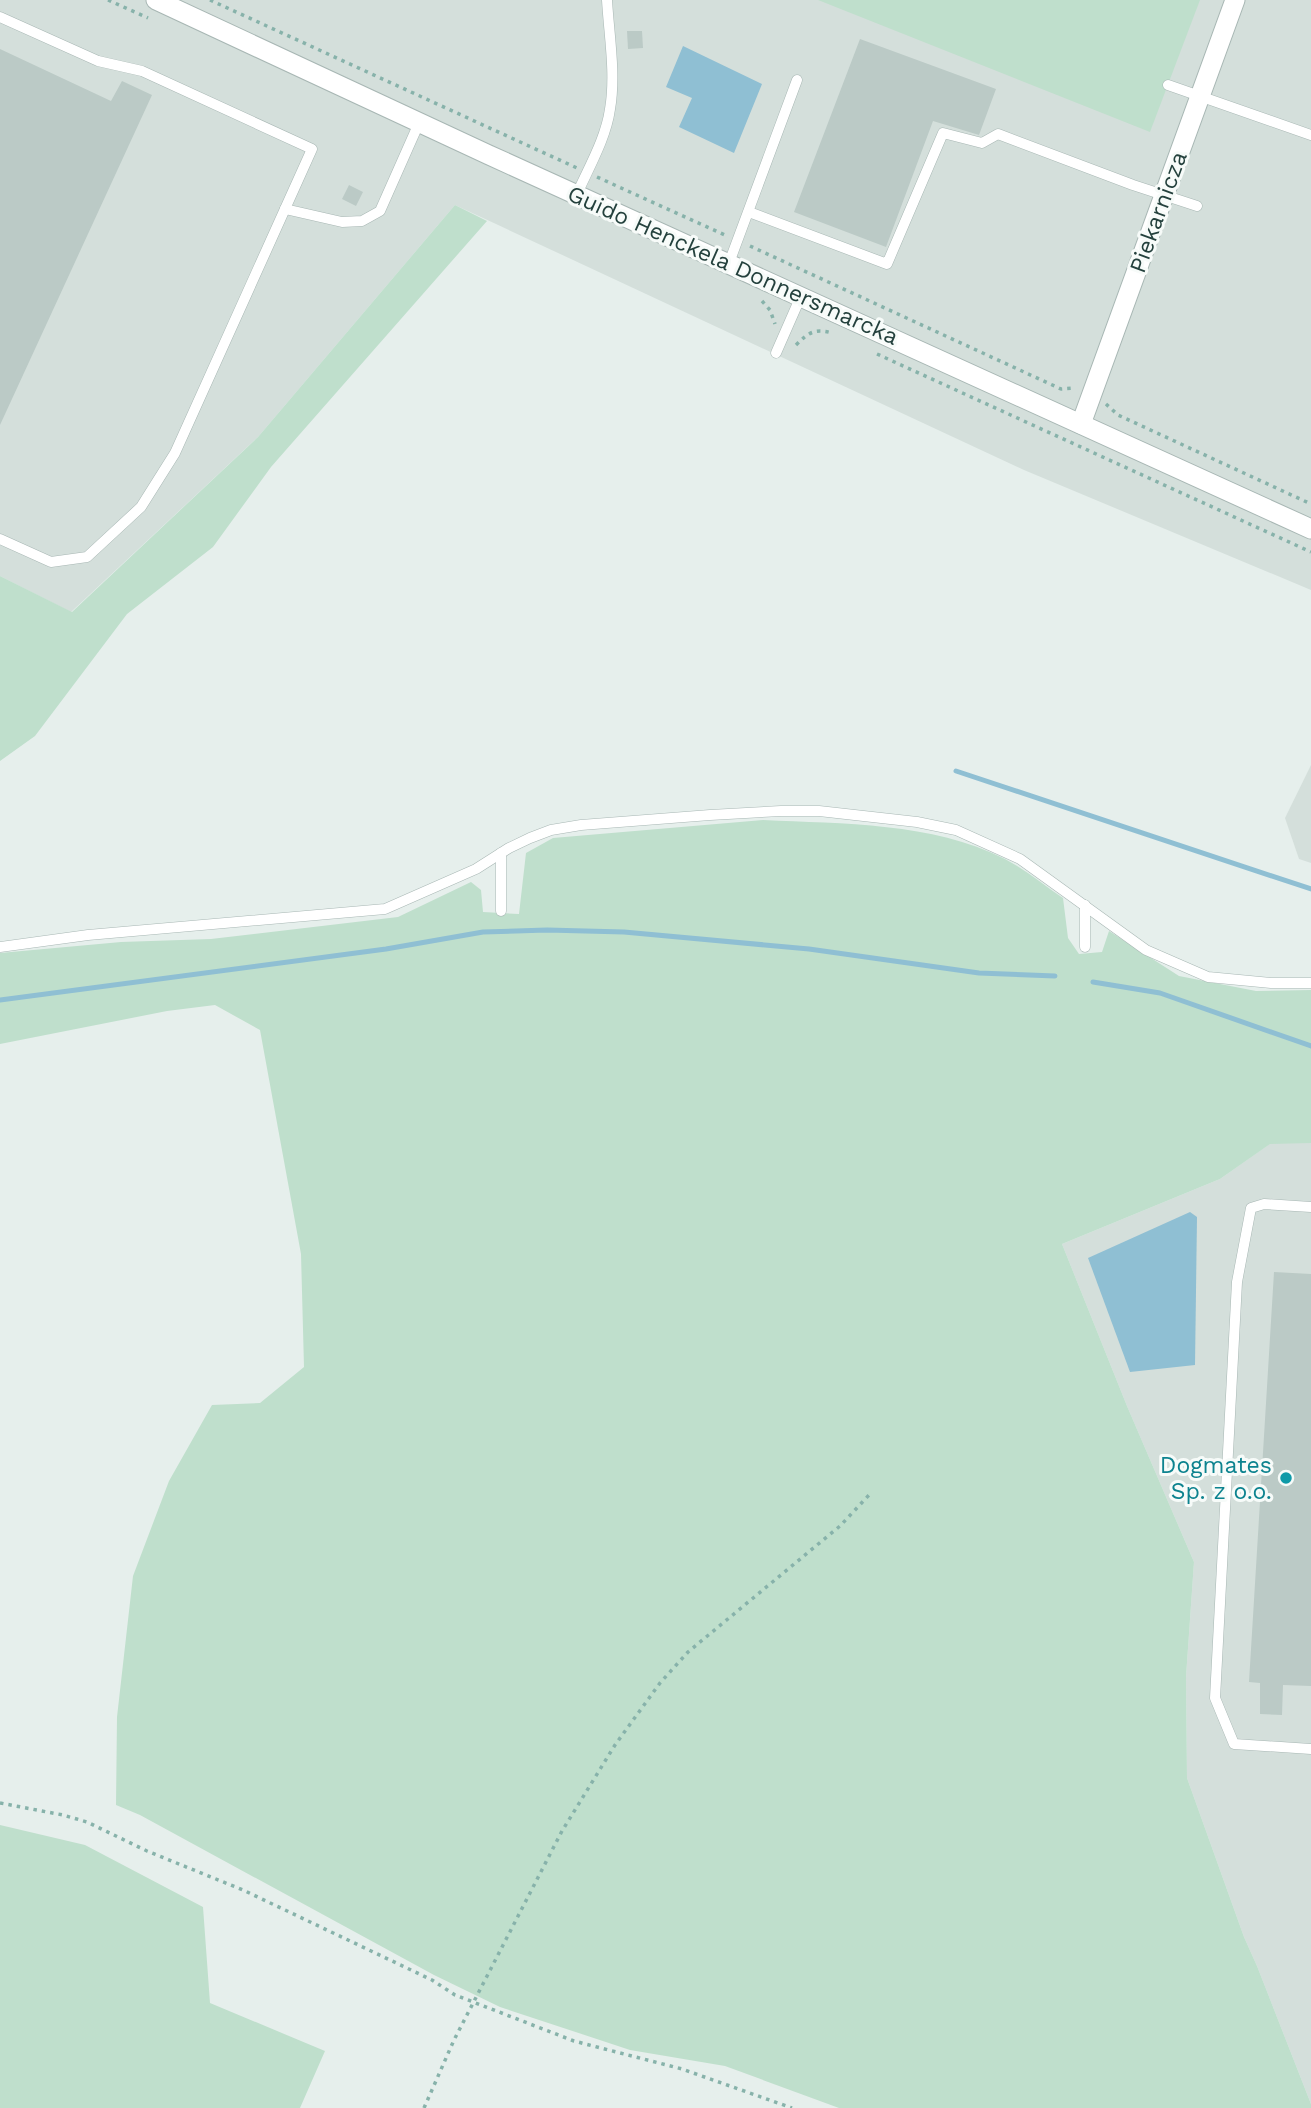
<svg xmlns="http://www.w3.org/2000/svg" width="1311" height="2108" font-family="'Work Sans',sans-serif">
  <style>
    .built { fill: #d4dfdb }
    .green { fill: #bfdfcc }
    .water { fill: #8fbfd3 }
    .lines { fill: none; stroke-linecap: round; stroke-linejoin: round }
    .stream { stroke: #8fbfd3; stroke-width: 5 }
    .building { fill: #bbcac6 }
    .lane-casing { stroke: #a8b7b4; stroke-width: 11 }
    .street-casing { stroke: #a8b7b4; stroke-width: 21 }
    .path { stroke: #87b2aa; stroke-width: 3.5; stroke-dasharray: 3.5 5; stroke-linecap: butt }
    .lane { stroke: #fff; stroke-width: 10 }
    .street { stroke: #fff; stroke-width: 19 }
    .culture-dot { fill: #0f9aa8; stroke: #f7fbf9; stroke-width: 2.5 }
    .labels { text-anchor: middle; stroke-width: 6; stroke-linejoin: round; paint-order: stroke }
    .street-label { font-size: 23px; fill: #24413d; stroke: #f7fbf9 }
    .culture-label { font-size: 23px; fill: #0d838f; stroke: #f7fbf9; text-anchor: end }
  </style>
  <rect width="100%" height="100%" fill="#e6efec"/>
  <g class="built">
    <path d="M0,0h1311v590l-287,-120 -569,-265 -197,232 -187,175 -71,-36z"/>
    <path d="M1311,765v98l-12,-4 -14,-41z"/>
    <path d="M1271,1143h40v961l-54,-138 -13,-29 -57,-159 -1,-101 8,-115 -67,-156 -65,-162 158,-65z"/>
  </g>
  <g class="green">
    <path d="M818,0h382l-50,132z"/>
    <path d="M455,205l32,16 -216,246 -58,80 -86,67 -92,122 -35,25v-185l72,36 186,-175z"/>
    <path d="M763,820c81,4 168,2 242,39 21,11 40,27 58,39l5,40 11,16 23,-2 7,-21 70,45 77,15 55,-1v153l-41,1 -50,35 -158,65 65,162 67,156 -8,115 1,101 57,159 13,29 54,138v4h-472l-114,-42 -95,-16 -130,-43 -66,-32 -294,-160 -24,-10 1,-88 16,-141 36,-95 43,-76 48,-2 44,-36 -3,-113 -41,-224 -45,-25 -48,6 -167,33v-91l121,-11 90,-3 187,-22 73,-35 10,8 2,22 36,2 7,-61 27,-15z"/>
    <path d="M0,1825l85,20 118,62 7,96 115,48 -25,57h-300z"/>
  </g>
  <g class="water">
    <path d="M683,46l79,38 -28,69 -55,-26 13,-29 -26,-11z"/>
    <path d="M1190,1212l7,5 -2,148 -65,7 -42,-114z"/>
  </g>
  <g class="lines">
    <g class="stream">
      <path d="M956,771l355,118"/>
      <path d="M1093,982l67,11 151,53"/>
      <path d="M0,1000l386,-51 97,-17 64,-2 77,2 185,17 170,24 76,3"/>
    </g>
  </g>
  <g class="building">
    <path d="M627,31h15l1,17 -15,1z"/>
    <path d="M860,39l136,50 -17,46 -46,-14 -47,126 -92,-35z"/>
    <path d="M0,49l111,52 11,-20 30,14 -152,330z"/>
    <path d="M349,185l14,7 -7,14 -14,-7z"/>
    <path d="M1274,1272l37,2v412l-28,-1 -1,30 -22,-1v-31l-11,-1z"/>
  </g>
  <g class="lines">
    <g class="lane-casing">
      <g id="lane">
        <path d="M0,17l98,44 44,10 170,78 -137,304 -34,54 -54,50 -36,5 -51,-23"/>
        <path d="M1168,85l143,50"/>
        <path d="M577,194c12,-27 29,-56 33,-85 6,-35 -1,-74 -3,-109"/>
        <path d="M285,209l57,13 20,-1 18,-10 39,-88"/>
        <path d="M749,212l138,52 56,-131 39,10 16,-9 135,51 64,21"/>
        <path d="M729,263l68,-183"/>
        <path d="M776,353l25,-57"/>
        <path d="M1085,905v42"/>
        <path d="M501,911v-58"/>
        <path d="M0,947l88,-12 297,-26 91,-40 33,-21 21,-10 21,-8 30,-5 129,-10 71,-4h38l98,11 39,8 64,29 126,91 62,27 63,6h40"/>
        <path d="M1311,1207l-47,-3 -13,4 -14,74 -22,416 19,46 77,5"/>
      </g>
    </g>
    <g class="street-casing">
      <g id="street">
        <path d="M156,0l333,155 822,374"/>
        <path d="M1081,424l154,-424"/>
      </g>
    </g>
    <g class="path">
      <path d="M108,0l40,18"/>
      <path d="M210,0l367,168"/>
      <path d="M597,177l130,59"/>
      <path d="M750,246l311,143 14,-1"/>
      <path d="M762,301l8,9 5,14"/>
      <path d="M796,345c12,-12 18,-17 36,-12"/>
      <path d="M877,354l434,198"/>
      <path d="M1106,404l12,11 193,89"/>
      <path d="M0,1803l63,12 24,7 60,29 96,39 189,90 23,15 119,46 108,28 110,39"/>
      <path d="M424,2108l30,-68 108,-209 53,-86 45,-62 28,-31 152,-126 29,-31"/>
    </g>
    <use href="#lane" class="lane"/>
    <use href="#street" class="street"/>
  </g>
  <circle class="culture-dot" cx="1286" cy="1478" r="7"/>
  <g class="labels">
    <g class="street-label">
      <text transform="translate(1158 212) rotate(-70)" y="8">Piekarnicza</text>
      <text transform="translate(733 265) rotate(24)" y="8">Guido Henckela Donnersmarcka</text>
    </g>
    <g class="culture-label">
      <text x="1272" y="1473">Dogmates<tspan x="1272" dy="26">Sp. z o.o.</tspan></text>
    </g>
  </g>
</svg>
